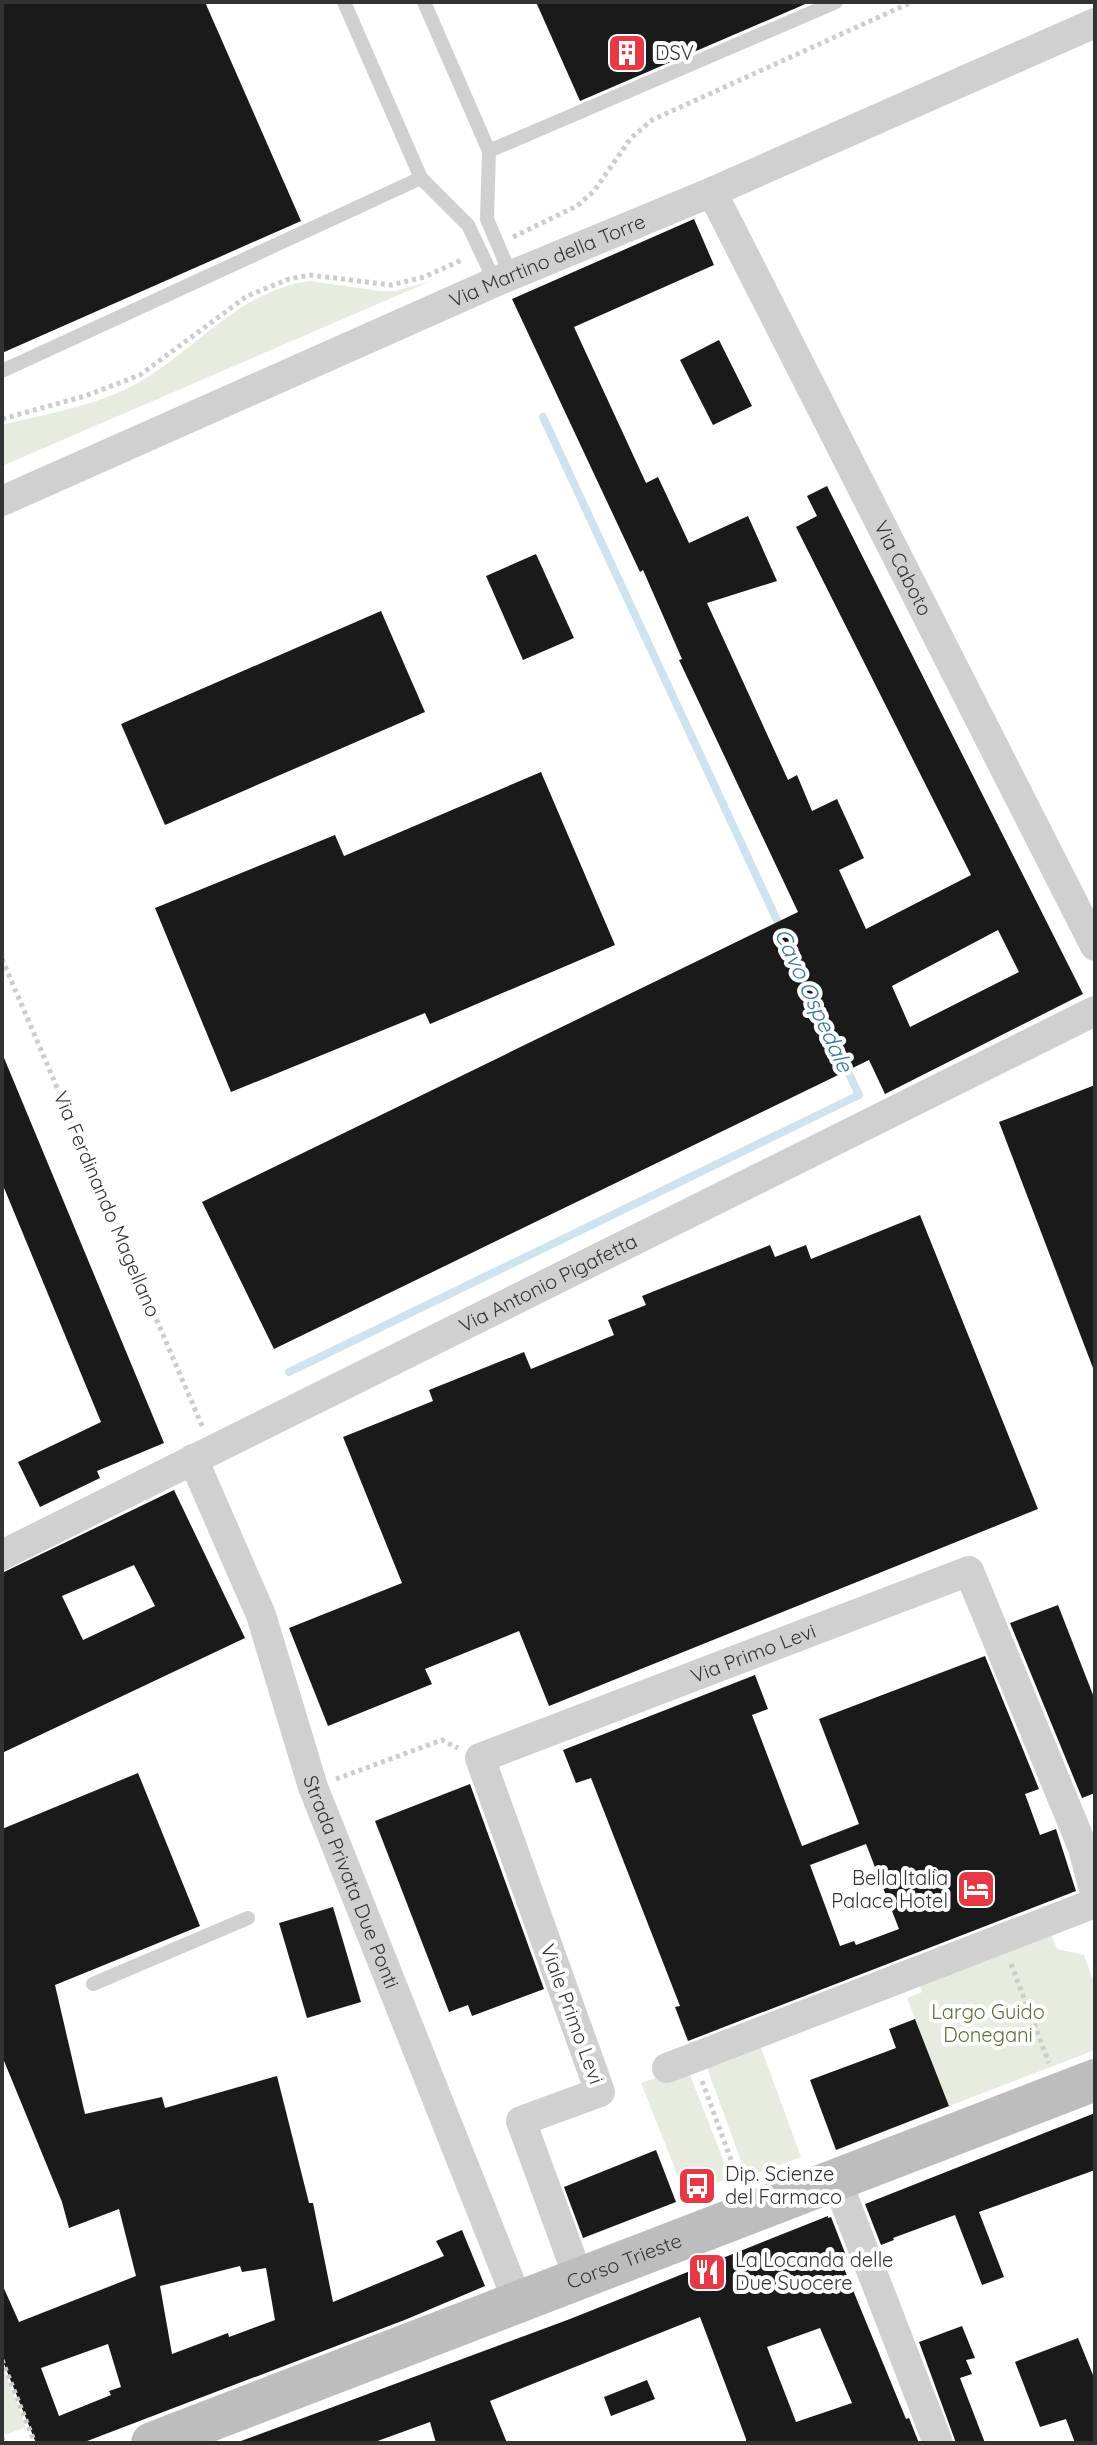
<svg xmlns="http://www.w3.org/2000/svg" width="1097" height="2445" font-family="Quicksand,sans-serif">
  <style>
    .green { fill: #e6ecdf }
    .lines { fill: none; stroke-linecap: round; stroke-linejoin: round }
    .stream { stroke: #cfe2ee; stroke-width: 8 }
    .building { fill: #1a1a1a; fill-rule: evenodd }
    .path { stroke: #cdcdcd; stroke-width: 5; stroke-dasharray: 4 4; stroke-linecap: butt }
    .service { stroke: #d0d0d0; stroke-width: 14 }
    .minor { stroke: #d0d0d0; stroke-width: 30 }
    .secondary { stroke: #bdbdbd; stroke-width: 42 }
    .labels { text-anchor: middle; stroke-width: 8; stroke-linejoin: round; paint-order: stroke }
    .poi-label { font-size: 20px; fill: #333; stroke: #fff; text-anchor: start }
    .street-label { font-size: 20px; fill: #333; stroke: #fff }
    .park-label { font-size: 20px; fill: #56703f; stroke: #fff }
    .water-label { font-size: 22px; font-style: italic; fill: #3f7597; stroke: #fff }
  </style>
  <rect width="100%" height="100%" fill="#fff"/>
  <g class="green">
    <path d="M310,281l70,10h15l36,-10 -429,185v-41c48,-12 104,-21 146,-48 54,-34 95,-87 162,-96z"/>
    <path d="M1050,1932l7,17 27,6 11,30v65l-146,56 -42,-108 15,-6 -6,-18z"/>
    <path d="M760,2045l41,112 -54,20 -41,-112z"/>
    <path d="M685,2068l3,2 42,107 -19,8 -2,-5 -26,9 -42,-106z"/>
    <path d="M2,2365l24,62 -21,8 -3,-6z"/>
  </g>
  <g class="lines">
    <g class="stream">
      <path d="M543,417l239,514"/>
      <path d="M289,1372l570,-277 -15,-32"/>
    </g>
  </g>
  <g class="building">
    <path d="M2,2h203l96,219 -299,132z"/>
    <path d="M536,2h274l-230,99z"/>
    <path d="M694,219l20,46 -140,62 72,156 12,-6 31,66 59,-27 29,65 -70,22 81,177 9,-5 15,36 25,-12 27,59 -25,12 27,59 105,-54 -175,-348 21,-11 -10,-20 20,-10 256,508 -198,100 -16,-34 -595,289 -72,-147 596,-290 -119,-252 3,-1 -39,-89 -3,2 -128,-273zM998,930l21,42 -109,55 -18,-41z"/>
    <path d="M719,340l33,66 -39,19 -33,-65z"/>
    <path d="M536,554l38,84 -51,22 -37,-84z"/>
    <path d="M381,611l44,101 -260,113 -44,-101z"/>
    <path d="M541,772l74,173 -185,79 -5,-11 -194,79 -76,-184 180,-73 9,21z"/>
    <path d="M2,1053l162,390 -67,28 3,7 -60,29 -22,-45 83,-40 -99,-239z"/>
    <path d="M1095,1085v283h-2l-94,-246z"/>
    <path d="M920,1215l118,294 -489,197 -30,-75 -94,38 7,15 -104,42 -39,-98 113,-45 -59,-146 90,-36 -4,-11 95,-38 7,17 83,-34 -6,-15 38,-15 -4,-9 128,-51 5,12 31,-12 5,14z"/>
    <path d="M174,1490l71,148 -243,115v-180zM134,1565l21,41 -72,34 -21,-44z"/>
    <path d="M1058,1605l37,95v93l-13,5 -72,-175z"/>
    <path d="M985,1656l54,133 -14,5 15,41 16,-6 20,62 -388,150 -13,-34 5,-1 -89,-228 -15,5 -13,-33 192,-75 13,34 -16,6 50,131 57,-22 -40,-105zM866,1844l33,85 -43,16 -2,-4 -14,5 -30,-81z"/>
    <path d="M138,1773l62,153 -145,59 30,129 77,-17 3,11 112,-32 32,127h4l20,99 111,-46 -8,-15 26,-11 23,56 -78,33 -325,124h-46l-34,-84v-75l17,38 117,-46 -17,-67 -50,19 -7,-26 -60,-146v-227zM240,2266l2,6 24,-4 9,52 -46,17 -1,-4 -56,21 -12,-68zM108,2344l13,43 -12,4 2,4 -52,21 -18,-48z"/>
    <path d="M470,1784l74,205 -72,27 -4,-11 -19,7 -74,-191z"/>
    <path d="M333,1907l28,95 -54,16 -28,-95z"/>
    <path d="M915,2019l34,87 -113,44 -26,-70 86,-32 -7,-19z"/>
    <path d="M1095,2113v57l-116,42 25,65 -22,8 -27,-70 -62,23 1,2 -13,5 -16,-41z"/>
    <path d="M656,2150l20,52 -93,36 -19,-51z"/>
    <path d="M828,2216v2l3,-1 16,41 -6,3 65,158 3,-1 10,25h-173v-4l-46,-122 -210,84 17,42h-71l-6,-21 -58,21h-131v-2l329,-122zM820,2328l32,75 -56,19 -29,-75z"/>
    <path d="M962,2326l13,32 -9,2 6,14 -12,4 25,65h-29l-37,-101z"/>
    <path d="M1078,2338l17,42v63h-20l-9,-24 -26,8 -25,-65z"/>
    <path d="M647,2380l8,19 -44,17 -7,-19z"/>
  </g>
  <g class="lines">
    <g class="path">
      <path d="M513,237l64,-31 17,-15 37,-53 21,-18 260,-118"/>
      <path d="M2,419l83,-23 55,-21 107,-79 42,-17 21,-4 81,10 33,-8 40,-18"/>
      <path d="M2,959l201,469"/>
      <path d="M336,1779l106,-39 16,8"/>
      <path d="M1011,1964l38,99"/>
      <path d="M702,2081l38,103"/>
      <path d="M2,2360l33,83"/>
      <path d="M2,2437l2,6"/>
    </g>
    <g class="service">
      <path d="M344,2l77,176 47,47 27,57"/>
      <path d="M424,2l65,149 -2,68 24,57"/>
      <path d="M489,151l347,-149"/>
      <path d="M2,371l419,-193"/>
      <path d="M93,1984l155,-66"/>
    </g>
    <g class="minor">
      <path id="s1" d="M712,192l383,754"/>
      <path id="s2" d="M2,501l493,-219 217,-90 383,-169"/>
      <path id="s3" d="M193,1459l68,156 52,172 205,515"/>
      <path id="s4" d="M2,1555l1093,-544"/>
      <path d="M667,2068l428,-165"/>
      <path d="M836,2179l102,264"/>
      <path id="s5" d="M579,2279l-58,-158 79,-29 -120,-334 489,-187 114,277 12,46"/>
    </g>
    <path class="secondary" id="s6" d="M152,2443l943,-363"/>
  </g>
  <defs>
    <g id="building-square" transform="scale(2)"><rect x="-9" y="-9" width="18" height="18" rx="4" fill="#e63946" stroke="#fff"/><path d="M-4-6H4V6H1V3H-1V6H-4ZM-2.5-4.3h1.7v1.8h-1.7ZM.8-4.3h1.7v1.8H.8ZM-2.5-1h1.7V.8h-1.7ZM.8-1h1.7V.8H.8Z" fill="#fff"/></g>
    <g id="hotel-square" transform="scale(2)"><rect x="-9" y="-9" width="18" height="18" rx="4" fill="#e63946" stroke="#fff"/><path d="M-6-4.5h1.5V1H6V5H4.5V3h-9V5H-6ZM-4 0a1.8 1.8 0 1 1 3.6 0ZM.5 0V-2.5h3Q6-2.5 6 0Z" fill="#fff"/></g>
    <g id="bus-square" transform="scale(2)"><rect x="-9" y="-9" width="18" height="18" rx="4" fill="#e63946" stroke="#fff"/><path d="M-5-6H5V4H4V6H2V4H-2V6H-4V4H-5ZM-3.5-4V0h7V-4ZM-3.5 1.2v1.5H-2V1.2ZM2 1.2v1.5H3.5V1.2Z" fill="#fff"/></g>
    <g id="restaurant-square" transform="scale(2)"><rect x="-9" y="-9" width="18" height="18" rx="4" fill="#e63946" stroke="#fff"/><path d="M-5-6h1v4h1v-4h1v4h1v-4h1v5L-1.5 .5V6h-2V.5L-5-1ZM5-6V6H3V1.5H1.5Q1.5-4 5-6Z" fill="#fff"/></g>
  </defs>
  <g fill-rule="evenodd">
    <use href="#building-square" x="627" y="53"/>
    <use href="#hotel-square" x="976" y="1889"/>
    <use href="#bus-square" x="697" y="2186"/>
    <use href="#restaurant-square" x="707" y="2272"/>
  </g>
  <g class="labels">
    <g class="poi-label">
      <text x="655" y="60">DSV</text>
      <text x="948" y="1885" text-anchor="end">Bella Italia<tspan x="948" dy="23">Palace Hotel</tspan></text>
      <text x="725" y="2181">Dip. Scienze<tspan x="725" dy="23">del Farmaco</tspan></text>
      <text x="735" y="2267">La Locanda delle<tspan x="735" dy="23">Due Suocere</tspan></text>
    </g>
    <g class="street-label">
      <text dy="7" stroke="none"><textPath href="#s2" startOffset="596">Via Martino della Torre</textPath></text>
      <text dy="7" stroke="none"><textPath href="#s1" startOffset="422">Via Caboto</textPath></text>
      <text transform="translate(107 1204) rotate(67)" y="7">Via Ferdinando Magellano</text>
      <text dy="7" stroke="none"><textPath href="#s4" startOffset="610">Via Antonio Pigafetta</textPath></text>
      <text dy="7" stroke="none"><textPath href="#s5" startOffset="900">Via Primo Levi</textPath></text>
      <text dy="7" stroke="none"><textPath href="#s3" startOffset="452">Strada Privata Due Ponti</textPath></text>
      <text transform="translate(572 2014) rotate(70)" y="7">Viale Primo Levi</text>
      <text dy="7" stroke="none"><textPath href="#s6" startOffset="506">Corso Trieste</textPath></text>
    </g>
    <g class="park-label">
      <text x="988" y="2019">Largo Guido<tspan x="988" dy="23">Donegani</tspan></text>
    </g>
    <g class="water-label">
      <text transform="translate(814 1000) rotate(65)" y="8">Cavo Ospedale</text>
    </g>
  </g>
  <rect width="1097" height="2445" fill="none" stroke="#333333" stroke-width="8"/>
</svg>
